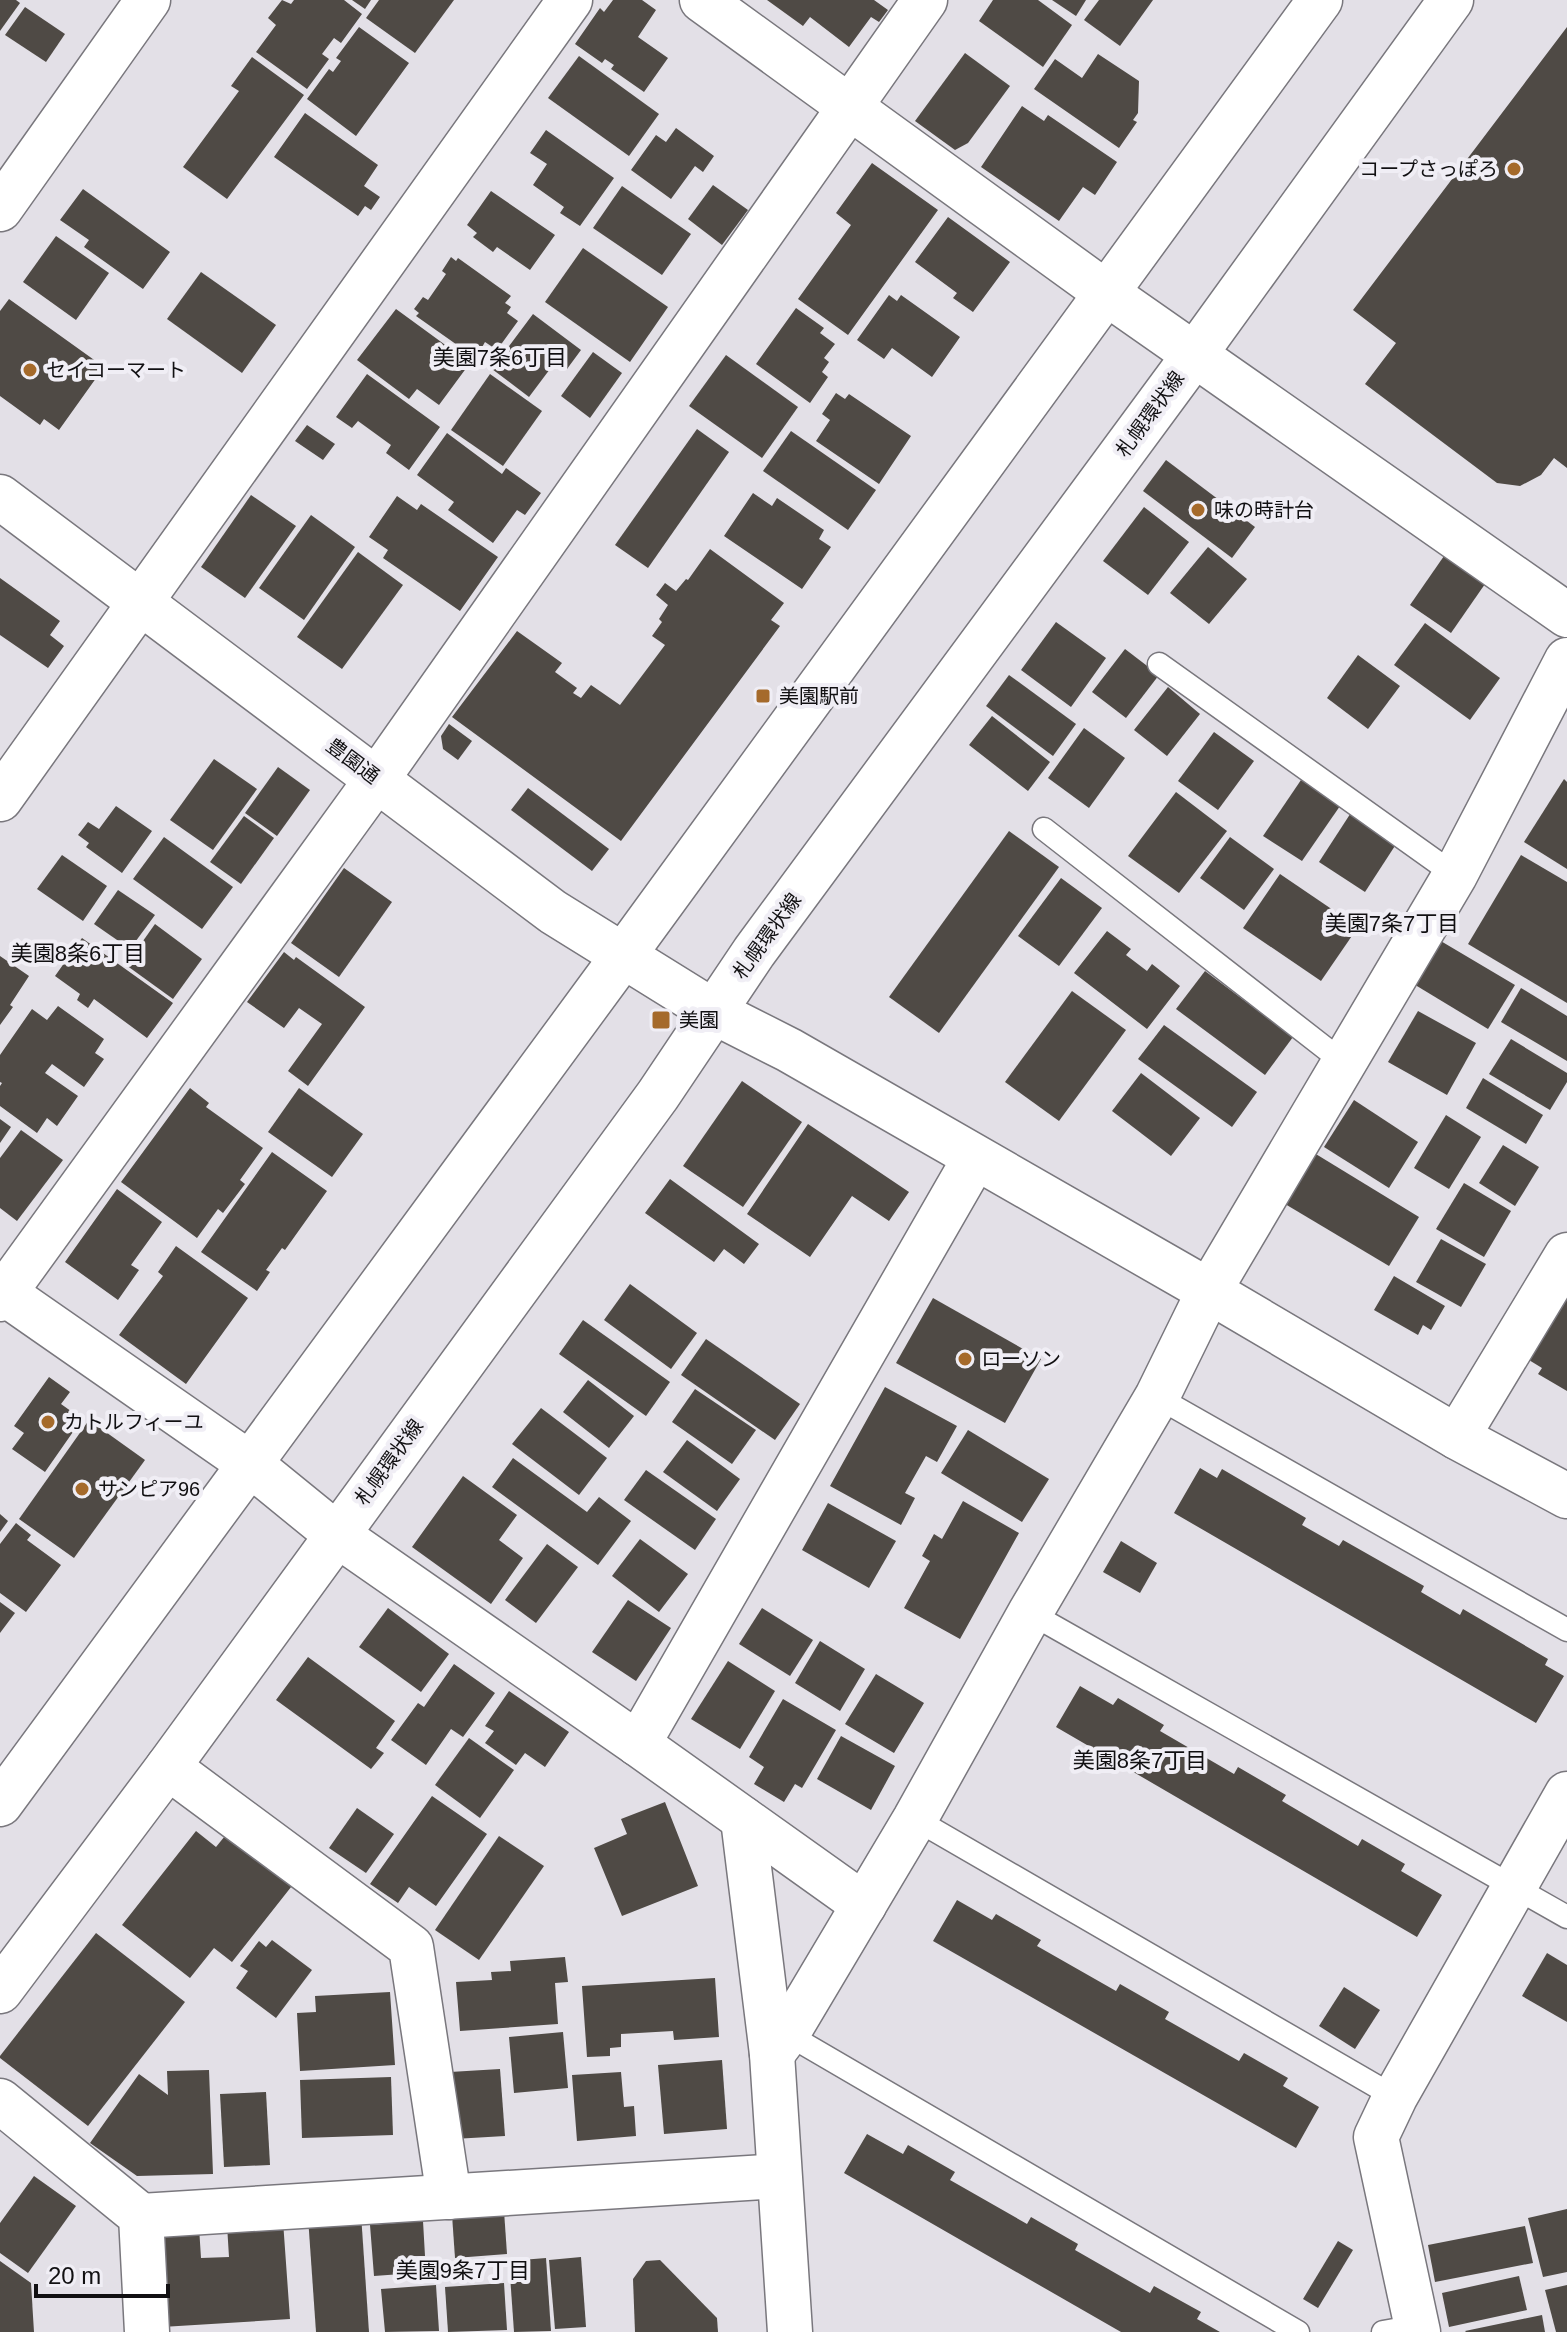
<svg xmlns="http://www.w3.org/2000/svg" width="1567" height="2332" font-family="Helvetica,'Noto Sans JP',sans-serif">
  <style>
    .building { fill: #4f4a45 }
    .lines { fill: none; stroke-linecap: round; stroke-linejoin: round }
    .service-casing { stroke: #79777d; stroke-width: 25 }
    .minor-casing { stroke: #79777d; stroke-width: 47 }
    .tertiary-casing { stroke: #79777d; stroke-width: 47 }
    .primary-casing { stroke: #79777d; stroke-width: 47 }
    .service { stroke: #fff; stroke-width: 22 }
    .minor { stroke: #fff; stroke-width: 44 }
    .tertiary { stroke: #fff; stroke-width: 44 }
    .primary { stroke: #fff; stroke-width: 44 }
    .poi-dot { fill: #a56a2b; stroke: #f0eef5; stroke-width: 3 }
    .labels { text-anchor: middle; stroke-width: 8; stroke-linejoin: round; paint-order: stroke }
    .poi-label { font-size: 20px; fill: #111012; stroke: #f0eef5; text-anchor: start }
    .street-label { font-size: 20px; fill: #111012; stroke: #f0eef5 }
    .neighbourhood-label { font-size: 22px; fill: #111012; stroke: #f0eef5 }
  </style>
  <rect width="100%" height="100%" fill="#e3e0e7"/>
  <g class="building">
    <path d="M0,0h16l4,3 -20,28z"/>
    <path d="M282,0l9,4 3,-4h50l18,14 -21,29 -7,-5 -12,16 7,5 -22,30 -51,-37 20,-27 -8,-7z"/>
    <path d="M352,0h19l-6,9z"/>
    <path d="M379,0h75l-39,53 -49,-35z"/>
    <path d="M613,0h29l14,10 -18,27 30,21 -24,34 -33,-23 3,-4 -9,-6 -3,4 -27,-19 25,-36 4,4z"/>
    <path d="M767,0h107l14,10 -9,12 -8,-5 -22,30 -39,-30 -7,9z"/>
    <path d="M993,0h45l34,25 -29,42 -64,-46z"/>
    <path d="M1052,0h34l-10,16z"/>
    <path d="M1099,0h54l-33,46 -36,-26z"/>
    <path d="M25,7l40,27 -19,28 -41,-27z"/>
    <path d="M359,27l50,36 -53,73 -49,-37 22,-30 4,3 8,-11 -5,-3z"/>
    <path d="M1567,27v441l-13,-10 -13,17 -21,11 -23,-3 -132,-99 31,-41 -43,-33z"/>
    <path d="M965,53l45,33 -42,57 -13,7 -40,-29z"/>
    <path d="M1098,54l41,27 -1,32 -5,7 4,2 -18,26 -85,-59 21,-30 27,19z"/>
    <path d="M579,56l80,58 -30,42 -81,-58z"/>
    <path d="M252,57l52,38 -77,104 -44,-32 56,-76 -8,-5z"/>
    <path d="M1022,106l22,15 4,-6 69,47 -22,33 -12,-8 -24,34 -78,-54z"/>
    <path d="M305,113l73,52 -14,21 16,11 -9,13 -6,-4 -7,10 -84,-59z"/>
    <path d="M676,128l38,28 -11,16 -8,-6 -24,33 -40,-29 25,-35 10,7z"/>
    <path d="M546,130l68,48 -34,48 -20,-13 4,-6 -31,-22 14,-21 -17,-11z"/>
    <path d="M872,163l66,47 -90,125 -50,-36 53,-74 -15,-12z"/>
    <path d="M713,185l35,25 -26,35 -34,-26z"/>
    <path d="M622,186l69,48 -29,41 -69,-47z"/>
    <path d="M83,189l87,63 -27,37 -59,-42 5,-7 -29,-20z"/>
    <path d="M491,191l64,44 -25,35 -33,-23 -4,5 -20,-15 4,-4 -10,-8z"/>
    <path d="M948,217l62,45 -37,50 -20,-14 4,-5 -42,-31z"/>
    <path d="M56,236l53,37 -33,47 -53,-38z"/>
    <path d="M583,248l85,59 -38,55 -85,-60z"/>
    <path d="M451,257l5,4 2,-3 53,38 -6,7 6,4 -4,6 11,8 -21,29 -12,-8 -4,7 -5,-4 -6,9 -54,-38 3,-3 -5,-4 9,-12 5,3 18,-26 -4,-3z"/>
    <path d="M201,272l75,53 -34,48 -75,-54z"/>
    <path d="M889,295l8,6 4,-6 59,42 -28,40 -40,-29 -8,11 -27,-19z"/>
    <path d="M9,299l95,68 -45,63 -15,-11 -4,6 -40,-29v-85z"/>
    <path d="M796,308l28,20 -4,5 15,11 -11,14 5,4 -7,10 6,5 -18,26 -54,-39z"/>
    <path d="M396,309l74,54 -31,42 -22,-16 -8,10 -52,-39z"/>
    <path d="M533,314l48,36 -14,19 -11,-8 -27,36 -37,-28z"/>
    <path d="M593,352l29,21 -32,45 -29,-22z"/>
    <path d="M726,355l72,52 -36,51 -73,-52z"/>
    <path d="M367,374l73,53 -31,43 -23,-17 5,-8 -33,-24 -6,7 -16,-11z"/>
    <path d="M490,374l52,37 -39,55 -52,-36z"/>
    <path d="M836,393l9,6 4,-5 62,42 -32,48 -63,-43 14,-21 -8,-6z"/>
    <path d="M307,425l28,19 -12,16 -28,-19z"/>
    <path d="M697,429l32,23 -81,116 -33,-23z"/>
    <path d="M791,431l85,59 -28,40 -85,-59z"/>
    <path d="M447,433l55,41 4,-6 35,25 -16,22 -8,-5 -24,33 -45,-33 6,-8 -37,-27z"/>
    <path d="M1166,460l89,67 -23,31 -89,-67z"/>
    <path d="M753,493l19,13 5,-8 47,32 -5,9 12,8 -29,42 -78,-53z"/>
    <path d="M251,495l45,31 -51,72 -44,-31z"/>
    <path d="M397,496l20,14 4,-6 77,53 -38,54 -77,-53 5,-8 -19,-13z"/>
    <path d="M1144,507l45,35 -41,53 -45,-34z"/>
    <path d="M311,515l44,32 -51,73 -45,-32z"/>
    <path d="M1208,547l39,32 -38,45 -39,-31z"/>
    <path d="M710,549l74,54 -13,17 9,6 -159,215 -169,-124 65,-86 45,32 -7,9 22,16 -4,5 8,5 10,-13 29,20 45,-60 -13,-9 10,-14 -3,-3 9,-14 -12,-10 9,-12 11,8 10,-12 2,1z"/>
    <path d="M358,552l45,33 -61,84 -45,-32z"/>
    <path d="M1444,556l41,28 -34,49 -41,-28z"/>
    <path d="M0,578l60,43 -10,14 14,11 -16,22 -48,-33z"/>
    <path d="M1056,622l50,36 -35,49 -50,-37z"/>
    <path d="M1425,623l75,55 -30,42 -76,-55z"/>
    <path d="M1125,649l34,26 -33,43 -34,-26z"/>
    <path d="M1358,655l42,31 -32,43 -41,-31z"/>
    <path d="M1009,675l67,49 -23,32 -67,-50z"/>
    <path d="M1168,687l32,27 -33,42 -33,-26z"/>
    <path d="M992,716l58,46 -22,29 -59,-46z"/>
    <path d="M449,724l23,17 -14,19 -15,-11 -2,-13z"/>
    <path d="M1084,728l41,30 -36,50 -41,-30z"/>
    <path d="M1214,732l40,29 -36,49 -40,-29z"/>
    <path d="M214,759l43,30 -44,61 -43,-30z"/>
    <path d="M278,767l32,23 -33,46 -32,-23z"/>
    <path d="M1564,779l3,3v87l-43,-27z"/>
    <path d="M1301,780l39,26 -38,55 -39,-25z"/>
    <path d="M528,788l81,61 -17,22 -81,-61z"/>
    <path d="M1176,792l51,39 -48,62 -51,-37z"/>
    <path d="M1356,805l46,30 -37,57 -46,-30z"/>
    <path d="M116,806l36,25 -30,42 -36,-26 3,-4 -11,-8 10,-13 11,7z"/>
    <path d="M244,816l30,22 -33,46 -31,-22z"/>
    <path d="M1009,831l50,36 -120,166 -50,-36z"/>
    <path d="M164,837l69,50 -31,42 -69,-50z"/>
    <path d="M1230,837l44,32 -30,41 -44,-32z"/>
    <path d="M62,855l45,31 -24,35 -46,-32z"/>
    <path d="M1521,855l46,27v121l-99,-59z"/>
    <path d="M344,868l48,34 -53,75 -48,-34z"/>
    <path d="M1280,874l78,53 -37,54 -78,-53z"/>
    <path d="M1061,878l41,30 -43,58 -41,-30z"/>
    <path d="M118,890l37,25 -25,34 -36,-25z"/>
    <path d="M155,924l47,35 -29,40 -47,-34z"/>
    <path d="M1107,931l24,18 -5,6 21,16 5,-7 28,22 -33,43 -73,-56z"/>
    <path d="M1434,937l81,48 -27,44 -81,-49z"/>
    <path d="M82,938l91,65 -26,35 -53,-39 -6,9 -11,-8 3,-6 -25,-18z"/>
    <path d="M284,952l10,8 2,-3 69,50 -57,79 -20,-15 34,-47 -23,-16 -15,20 -37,-26z"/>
    <path d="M0,956l29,20 -19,29 3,2 -13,18z"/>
    <path d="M1205,971l88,66 -28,38 -89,-66z"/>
    <path d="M1521,988l46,28v45l-66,-39z"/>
    <path d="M1072,991l54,39 -67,91 -54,-39z"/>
    <path d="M58,1006l46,33 -9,14 9,6 -20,28 -32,-23 -7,9 33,23 -21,30 -10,-8 -10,15 -37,-27v-20l2,-3 -2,-1v-27l32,-46 15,11z"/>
    <path d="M1418,1011l58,32 -29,52 -59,-33z"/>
    <path d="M1164,1025l93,67 -25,35 -94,-68z"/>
    <path d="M1511,1039l56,34v9l-17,28 -61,-36z"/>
    <path d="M1141,1073l59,45 -29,38 -59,-45z"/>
    <path d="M1483,1078l60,37 -17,29 -60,-36z"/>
    <path d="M742,1081l60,41 -59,85 -60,-41z"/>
    <path d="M190,1088l19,15 -3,4 57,41 -23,32 5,4 -22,29 -5,-4 -21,29 -76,-56z"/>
    <path d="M299,1088l64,46 -31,43 -64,-45z"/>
    <path d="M1354,1100l64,42 -29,46 -65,-41z"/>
    <path d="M1446,1115l35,22 -32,52 -35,-21z"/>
    <path d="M0,1119l11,8 -11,16z"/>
    <path d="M808,1124l101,68 -20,29 -37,-25 -42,61 -63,-43z"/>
    <path d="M21,1130l42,30 -46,61 -17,-13v-50z"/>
    <path d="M1503,1145l36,22 -24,39 -36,-23z"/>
    <path d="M1306,1148l113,69 -30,49 -114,-68z"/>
    <path d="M272,1152l55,39 -42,59 -3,-2 -16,22 4,2 -13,19 -56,-39z"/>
    <path d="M670,1179l89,65 -15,20 -20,-15 -10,13 -69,-49z"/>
    <path d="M1464,1183l47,28 -27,46 -48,-28z"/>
    <path d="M117,1189l45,33 -31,43 8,5 -21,30 -53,-38z"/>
    <path d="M1441,1239l45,25 -25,43 -45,-25z"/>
    <path d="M176,1246l72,52 -62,86 -67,-49 44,-59 -5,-4z"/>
    <path d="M1567,1254v137l-29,-17 4,-6 -31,-19z"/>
    <path d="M1394,1276l51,30 -14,24 -8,-5 -5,10 -44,-25z"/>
    <path d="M630,1284l67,49 -26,36 -67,-49z"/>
    <path d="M933,1298l108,61 -36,64 -109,-60z"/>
    <path d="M583,1320l87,62 -24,34 -87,-62z"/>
    <path d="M706,1339l94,65 -25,36 -94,-65z"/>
    <path d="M49,1377l21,15 -9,12 21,15 -37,53 -33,-23 12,-16 -10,-7z"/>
    <path d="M588,1380l46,36 -25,32 -46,-36z"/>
    <path d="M885,1387l72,39 -20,36 -11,-6 -21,37 10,5 -14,27 -71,-39z"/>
    <path d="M695,1389l61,41 -24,34 -60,-42z"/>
    <path d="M541,1408l66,50 -28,37 -67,-51z"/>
    <path d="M89,1420l56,40 -71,98 -55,-39z"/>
    <path d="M968,1430l81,49 -27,43 -81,-49z"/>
    <path d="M687,1440l53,39 -23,32 -54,-39z"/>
    <path d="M513,1458l74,54 12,-15 32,24 -33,44 -106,-78z"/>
    <path d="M1200,1468l17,10 5,-9 84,49 -4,7 37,21 4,-6 81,46 -3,6 39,23 3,-6 85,50 -3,6 19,11 -28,47 -362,-210z"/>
    <path d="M646,1470l70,49 -21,31 -71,-50z"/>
    <path d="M463,1476l54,39 -18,25 24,18 -32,46 -79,-57z"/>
    <path d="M963,1501l56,32 -59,106 -56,-31 26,-47 -8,-5 12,-22 8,5z"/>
    <path d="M828,1503l68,38 -27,47 -67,-38z"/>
    <path d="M0,1514l8,7 -8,11z"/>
    <path d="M16,1523l15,12 -4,5 34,25 -35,47 -26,-19v-49z"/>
    <path d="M640,1539l48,35 -29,38 -47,-36z"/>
    <path d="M1121,1541l36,22 -17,30 -37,-21z"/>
    <path d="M547,1544l31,23 -42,56 -31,-23z"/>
    <path d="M628,1600l43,28 -35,53 -44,-29z"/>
    <path d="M0,1602l15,11 -15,20z"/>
    <path d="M388,1608l61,46 -28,38 -62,-45z"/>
    <path d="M762,1608l51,32 -23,36 -51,-32z"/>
    <path d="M820,1641l45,28 -25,42 -45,-28z"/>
    <path d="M308,1657l87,64 -19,27 8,5 -13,16 -95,-69z"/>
    <path d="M728,1661l47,30 -35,58 -49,-30z"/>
    <path d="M454,1664l41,29 -32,44 -12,-8 -25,36 -35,-25 27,-37 6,4z"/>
    <path d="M876,1674l48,29 -30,50 -49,-29z"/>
    <path d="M1080,1686l33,19 5,-7 46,27 -4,6 74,43 4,-7 48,28 -4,6 76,45 4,-7 43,25 -4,7 41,24 -25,42 -361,-210z"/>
    <path d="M509,1691l60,41 -24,35 -20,-14 -9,12 -31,-22 9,-12 -9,-5z"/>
    <path d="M783,1699l53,31 -34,58 -7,-4 -11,18 -30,-18 10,-17 -15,-10z"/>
    <path d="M841,1736l54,30 -24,44 -54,-31z"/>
    <path d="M469,1738l45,32 -34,48 -45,-33z"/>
    <path d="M432,1796l55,38 -51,72 -27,-19 -11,16 -28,-19z"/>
    <path d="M665,1802l33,84 -76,30 -28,-68 33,-14 -6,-15z"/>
    <path d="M357,1808l37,26 -28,39 -37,-25z"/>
    <path d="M196,1831l20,16 13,-16 66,51 -63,80 -18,-14 -24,30 -68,-53z"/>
    <path d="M499,1836l45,30 -65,94 -44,-30z"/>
    <path d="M957,1900l35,20 4,-6 45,26 -4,6 79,45 4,-7 49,28 -4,7 74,42 5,-8 44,25 -5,8 36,21 -23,41 -363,-207z"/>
    <path d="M96,1933l89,69 -97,124 -88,-68v-2z"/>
    <path d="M272,1940l40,30 -36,48 -40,-30 12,-17 -8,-5 19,-25 7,6z"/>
    <path d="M1547,1953l20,12v57l-45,-26z"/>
    <path d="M565,1957l3,25 -13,1 3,41 -98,7 -4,-49 36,-2 -1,-8 20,-1 -1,-10z"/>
    <path d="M715,1978l4,59 -45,3 -1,-9 -52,3v13l-11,1v8l-23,1 -5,-71z"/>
    <path d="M1344,1987l36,23 -25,39 -36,-23z"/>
    <path d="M390,1992l5,73 -95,6 -3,-58 19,-1 -1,-16z"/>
    <path d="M563,2032l5,56 -54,5 -5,-56z"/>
    <path d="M722,2060l5,69 -63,5 -6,-69z"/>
    <path d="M500,2069l5,67 -51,3 -4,-67z"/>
    <path d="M209,2070l4,104 -76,2 -47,-33 49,-69 29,21 -1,-24z"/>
    <path d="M621,2072l3,35 10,-1 2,30 -59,5 -5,-66z"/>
    <path d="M391,2077l2,58 -91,3 -2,-58z"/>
    <path d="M266,2092l4,73 -46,2 -4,-73z"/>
    <path d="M867,2134l36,20 5,-9 47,27 -5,8 77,44 4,-7 47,27 -3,6 75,43 4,-7 47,26 -4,7 23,13h-99l-277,-159z"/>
    <path d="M34,2176l42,30 -48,67 -28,-20v-30z"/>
    <path d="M1567,2209v63l-24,5 -15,-59z"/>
    <path d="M504,2211l3,43 -52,4 -3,-43z"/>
    <path d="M361,2214l8,118h-53l-8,-115z"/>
    <path d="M283,2221l7,98 -128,8 -6,-97 43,-3 2,31 28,-1 -2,-32z"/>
    <path d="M423,2221l2,35h-11l1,17 -41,3 -4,-51z"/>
    <path d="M1525,2226l8,37 -98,19 -7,-37z"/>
    <path d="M1338,2241l15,9 -35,58 -15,-9z"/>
    <path d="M581,2257l5,70 -31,2 -6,-69z"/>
    <path d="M546,2258l5,73 -37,1 -5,-71z"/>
    <path d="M660,2260l57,58 1,14h-83l-2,-53 13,-18z"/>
    <path d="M0,2261l31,22 3,49h-34z"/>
    <path d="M1519,2276l8,34 -78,17 -7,-34z"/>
    <path d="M504,2283l3,47 -59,2 -3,-45z"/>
    <path d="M436,2285l3,46 -54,1 -4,-43z"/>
    <path d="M1567,2285v47h-11l-11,-42z"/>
    <path d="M1542,2315l3,17h-79l-1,-1z"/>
  </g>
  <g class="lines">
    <g class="service-casing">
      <g id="service">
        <path d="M1159,664l296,211"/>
        <path d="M1044,829l299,233"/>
        <path d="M1157,1397l410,233"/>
        <path d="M1030,1613l537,304"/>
        <path d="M915,1819l480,278"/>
        <path d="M787,2034l511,298"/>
        <path d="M1383,2332l34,-6"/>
      </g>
    </g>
    <g class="minor-casing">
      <g id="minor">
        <path d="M702,0l403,292 462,323"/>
        <path d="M0,799l570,-799"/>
        <path d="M0,1290l250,174 86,70 302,210 226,161"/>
        <path d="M0,1299l377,-520 548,-779"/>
        <path d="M1457,1437l110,-182"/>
        <path d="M638,1744l337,-586"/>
        <path d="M168,1767l243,180 38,250"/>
        <path d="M743,1819l29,235 18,278"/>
        <path d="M772,2054l15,-20 128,-215 115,-206 127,-216 52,-106 246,-416 112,-215"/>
        <path d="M0,2101l141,115 6,116"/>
        <path d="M141,2216l638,-40"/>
        <path d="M1418,2332l-42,-195 19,-40 172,-303"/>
      </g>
    </g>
    <g class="tertiary-casing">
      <g id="tertiary">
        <path d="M0,209l148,-209"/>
        <path d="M0,497l553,415 161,100 75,38 420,241 248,146 110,59"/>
      </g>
    </g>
    <g class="primary-casing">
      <g id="primary">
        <path d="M0,1804l623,-848 697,-956"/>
        <path d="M0,1991l168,-224 490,-672 96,-143 441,-598 256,-354"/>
      </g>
    </g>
    <use href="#service" class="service"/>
    <use href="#minor" class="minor"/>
    <use href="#tertiary" class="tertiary"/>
    <use href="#primary" class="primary"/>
  </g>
  <g class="poi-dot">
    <circle cx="1514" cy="169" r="8"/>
    <circle cx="30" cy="370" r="8"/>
    <circle cx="1198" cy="510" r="8"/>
    <rect x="755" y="688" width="16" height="16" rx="4"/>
    <rect x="651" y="1010" width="20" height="20" rx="4"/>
    <circle cx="965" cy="1359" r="8"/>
    <circle cx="48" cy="1422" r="8"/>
    <circle cx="82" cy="1489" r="8"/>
  </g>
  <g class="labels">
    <g class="poi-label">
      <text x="1498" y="176" text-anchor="end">コープさっぽろ</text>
      <text x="46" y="377">セイコーマート</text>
      <text x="1214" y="517">味の時計台</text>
      <text x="779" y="703">美園駅前</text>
      <text x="679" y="1027">美園</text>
      <text x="981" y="1366">ローソン</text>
      <text x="64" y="1429">カトルフィーユ</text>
      <text x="98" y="1496">サンピア96</text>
    </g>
    <g class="street-label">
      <text transform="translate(1150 414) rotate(-54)" y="7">札幌環状線</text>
      <text transform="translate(353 761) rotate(37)" y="7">豊園通</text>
      <text transform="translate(767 936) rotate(-54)" y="7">札幌環状線</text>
      <text transform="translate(389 1462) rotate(-54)" y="7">札幌環状線</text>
    </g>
    <g class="neighbourhood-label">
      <text x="500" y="365">美園7条6丁目</text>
      <text x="1392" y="931">美園7条7丁目</text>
      <text x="78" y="961">美園8条6丁目</text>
      <text x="1140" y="1768">美園8条7丁目</text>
      <text x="463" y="2278">美園9条7丁目</text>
    </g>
  </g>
  <path d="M36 2284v12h132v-12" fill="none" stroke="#111012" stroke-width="4"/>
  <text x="48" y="2284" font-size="24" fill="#111012" stroke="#f0eef5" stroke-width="6" paint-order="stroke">20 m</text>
</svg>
